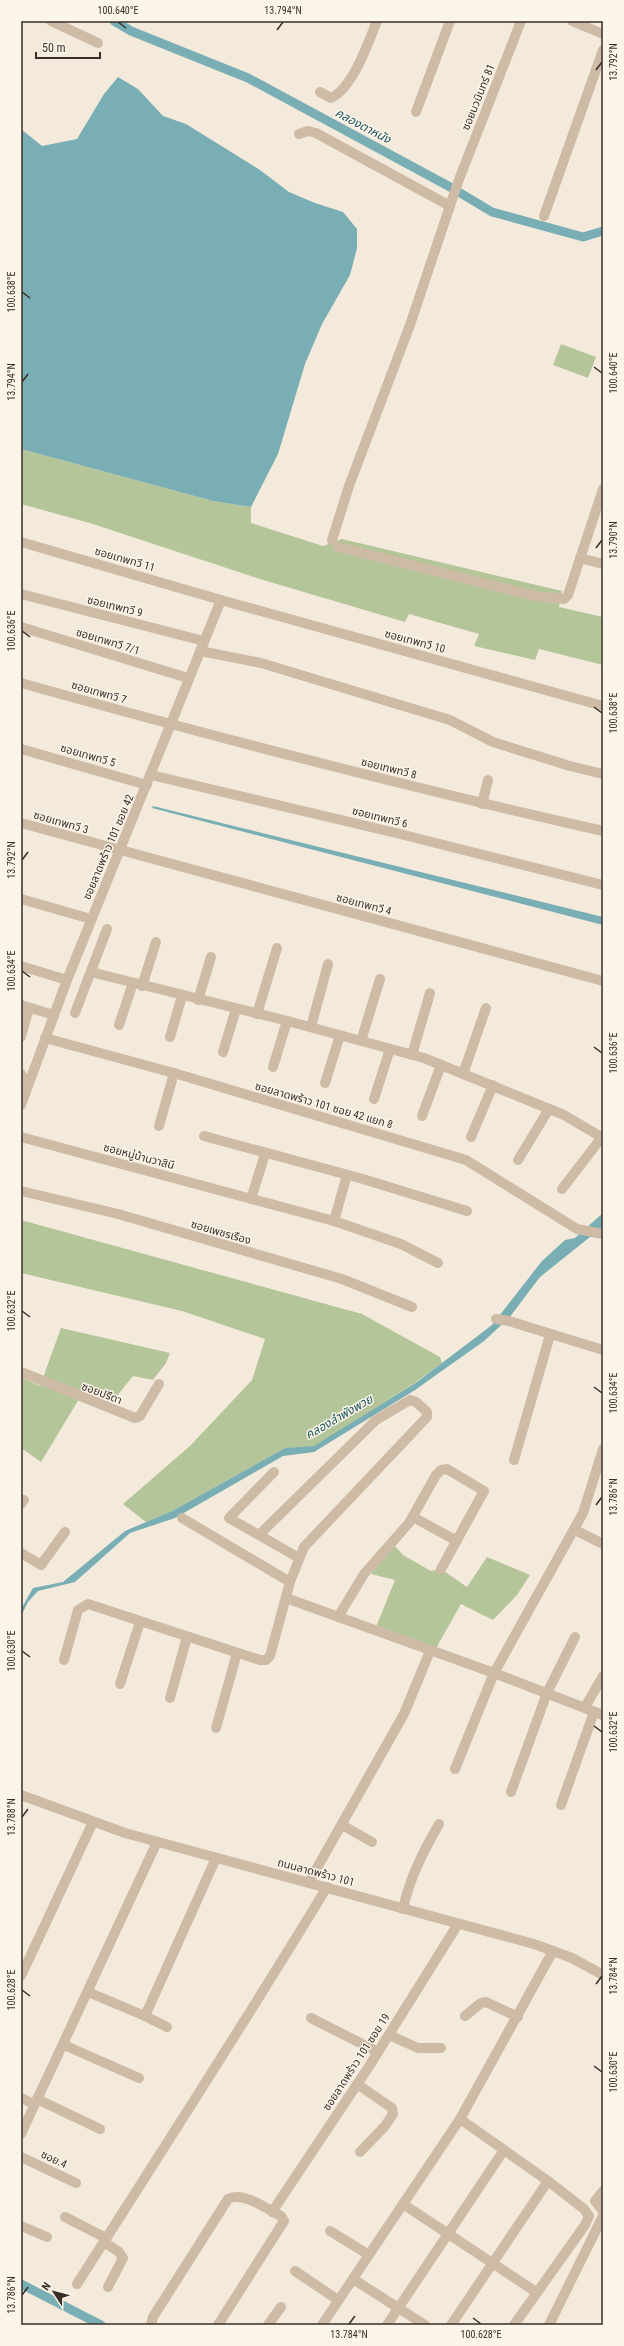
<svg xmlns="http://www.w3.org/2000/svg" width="624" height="2346" font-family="'Roboto Condensed','Noto Sans Thai',sans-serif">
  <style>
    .green { fill: #b4c59a }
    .water { fill: #78aeb4 }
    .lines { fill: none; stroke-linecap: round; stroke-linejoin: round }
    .canal { stroke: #78aeb4; stroke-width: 9 }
    .minor { stroke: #cebba6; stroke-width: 10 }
    .ticks { fill: none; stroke: #392e28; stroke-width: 1.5 }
    .labels { text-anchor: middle; stroke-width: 3; stroke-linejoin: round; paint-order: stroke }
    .street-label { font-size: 11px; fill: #392e28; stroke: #fbf4e9 }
    .water-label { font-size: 12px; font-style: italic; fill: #19565f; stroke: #fbf4e9 }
    .neatline { fill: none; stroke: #392e28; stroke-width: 1.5 }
    .ticks-label { font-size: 10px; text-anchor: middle; fill: #392e28 }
  </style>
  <rect width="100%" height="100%" fill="#f4eadc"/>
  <g class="green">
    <path d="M561,344l35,13 -8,21 -35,-13z"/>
    <path d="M21,449l192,52 38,6v16l72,23 19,-7 220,52 -3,16 44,10v48l-64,-16 -4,11 -61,-14 5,-12 -70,-20 -4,8 -145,-43 -167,-55 -72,-20z"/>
    <path d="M21,1220l341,94 78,43 2,6 -26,19 -102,65 -29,1 -113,63 -26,11 -23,-18 67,-58 62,-66 13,-41 -83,-28 -161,-38z"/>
    <path d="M61,1328l109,25 -4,10 -13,17 -20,-4 -20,25 -28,-12 -44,73 -20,-14v-71l19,9z"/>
    <path d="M394,1545l9,10 28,16 10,-2 26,18 20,-30 43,18 -13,20 -24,25 -32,-16 -26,46 -59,-23 19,-47 -24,-6z"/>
  </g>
  <g class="water">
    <path d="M118,77l20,12 25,27 23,8 74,46 29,22 26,11 28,9 14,17v19l-7,27 -28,49 -17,40 -27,90 -27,53 -38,-6 -192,-52v-320l21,17 35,-7 27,-45z"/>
    <path d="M153,806l450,111v8l-451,-117z"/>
    <path d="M603,1213v19l-13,5 -50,40 -31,41 -25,23 -69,49 -101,62 -31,4 -108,62 -45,15 -55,49 -37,9 -10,11 -7,14v-7l12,-21 30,-6 62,-51 47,-20 113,-63 29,-2 103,-64 75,-57 50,-64 23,-21 10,-2z"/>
  </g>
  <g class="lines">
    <g class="canal">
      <path d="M114,21l17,10 117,47 204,110 40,24 91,25 20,-6"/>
      <path d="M21,2284l80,41"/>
    </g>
    <g class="minor">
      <path d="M51,21l47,22"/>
      <path d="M572,21l31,13"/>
      <path d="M320,92l11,6c22,-10 37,-55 46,-77"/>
      <path d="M416,112l34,-91"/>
      <path d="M299,134l9,-3 8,2 134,73"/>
      <path d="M544,216l59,-166"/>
      <path d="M332,540l17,-54 61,-161 48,-143 63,-161"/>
      <path d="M21,542l200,58 382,106"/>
      <path d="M338,547l197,49 29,3 4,-4 35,-106"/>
      <path d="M580,558l23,6"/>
      <path d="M21,594l183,47"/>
      <path d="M21,627l167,51"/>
      <path d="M200,651l61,12 189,57 43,22 77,24 33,8"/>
      <path d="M21,683c193,54 387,104 582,148"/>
      <path d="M21,749l126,36"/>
      <path d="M151,775l245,58 207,52"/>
      <path d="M482,804l6,-24"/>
      <path d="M21,823l582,158"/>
      <path d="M21,899l70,20"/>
      <path d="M21,966l46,14"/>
      <path d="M91,972l189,47 144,39 140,57 39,23"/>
      <path d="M142,986l14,-44"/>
      <path d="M198,1000l13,-43"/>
      <path d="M21,1005l33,10"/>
      <path d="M75,1013l32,-84"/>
      <path d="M257,1014l20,-66"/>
      <path d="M119,1025l14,-42"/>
      <path d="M311,1027l17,-63"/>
      <path d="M21,1037l8,-29"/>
      <path d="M170,1037l12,-41"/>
      <path d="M45,1038l129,35 292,87 111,69 26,5"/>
      <path d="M361,1041l19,-62"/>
      <path d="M223,1052l13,-43"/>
      <path d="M412,1055l18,-62"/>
      <path d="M273,1067l14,-46"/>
      <path d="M21,1074l2,3 -2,9"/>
      <path d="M463,1074l23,-66"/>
      <path d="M325,1083l15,-48"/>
      <path d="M374,1099l16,-50"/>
      <path d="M21,1105l46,-125 154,-380"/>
      <path d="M422,1116l19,-51"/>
      <path d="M159,1126l15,-53"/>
      <path d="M204,1136l159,43 104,32"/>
      <path d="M21,1137l313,84 67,23 37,19"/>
      <path d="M471,1137l22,-52"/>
      <path d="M518,1160l31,-51"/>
      <path d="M562,1189l40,-52"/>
      <path d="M21,1191l97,23 224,65 70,28"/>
      <path d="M251,1199l14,-45"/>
      <path d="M334,1221l13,-46"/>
      <path d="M496,1319l13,2 94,29"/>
      <path d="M21,1372l114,46 5,-2 19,-32"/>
      <path d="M514,1460l36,-125"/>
      <path d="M274,1472l-45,46 70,40"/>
      <path d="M21,1504l3,-4"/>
      <path d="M413,1517l44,24"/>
      <path d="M182,1518l108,64"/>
      <path d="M575,1530l28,14"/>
      <path d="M21,1553l20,12 24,-33"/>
      <path d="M286,1598l208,75 109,42"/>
      <path d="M338,1617l26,-43 45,-51 27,-48 5,-5 6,-1 37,22 -43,78"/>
      <path d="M64,1660l14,-50 10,-6 172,56h6l4,-4 20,-74 14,-35 123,-130v-5l-11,-10 -6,-2 -34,20 -117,115"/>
      <path d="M120,1684l20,-62"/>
      <path d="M170,1698l17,-61"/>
      <path d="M585,1707l18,-31"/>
      <path d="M216,1728l21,-75"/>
      <path d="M455,1769l39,-96 89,-160 20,-64"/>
      <path d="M511,1792l36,-99 28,-56"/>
      <path d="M21,1795l104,38 409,111 38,14 31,17"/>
      <path d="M561,1805l33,-93"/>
      <path d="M342,1825l30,17"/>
      <path d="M309,1882l95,-168 26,-63"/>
      <path d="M403,1909c7,-32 20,-57 36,-85"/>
      <path d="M21,1976l72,-154"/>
      <path d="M88,1992l57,24 71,-158"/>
      <path d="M145,2016l22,11"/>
      <path d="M465,2016l16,-13 5,-1 32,15"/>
      <path d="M311,2018l67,34"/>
      <path d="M389,2035l29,13h23"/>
      <path d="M64,2045l75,33"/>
      <path d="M357,2084l35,24 1,6 -8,12 -25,26"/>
      <path d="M21,2098l13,6"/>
      <path d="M37,2099l63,30"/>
      <path d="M460,2119l88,62 36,28 5,7 -4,9 -71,100"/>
      <path d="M21,2134l136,-292"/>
      <path d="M21,2157l55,26"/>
      <path d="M603,2191l-8,10 8,10"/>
      <path d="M403,2204l133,88"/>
      <path d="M272,2212l96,-144 90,-144"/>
      <path d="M65,2217l41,21"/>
      <path d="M21,2226l26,11"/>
      <path d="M330,2231l39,24"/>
      <path d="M104,2242l15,10 4,6 -15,29"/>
      <path d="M295,2271l43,29"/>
      <path d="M353,2279l72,46"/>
      <path d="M77,2284c84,-132 169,-263 250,-397"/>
      <path d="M151,2325l2,-8 75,-118c16,-8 38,10 53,17l3,5 -66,104"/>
      <path d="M268,2325l13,-18"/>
      <path d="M322,2325l138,-206 93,-168"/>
      <path d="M387,2325l117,-175"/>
      <path d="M451,2325l97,-144"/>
      <path d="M549,2325l54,-109"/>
    </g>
  </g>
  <path class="ticks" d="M118,22l8,6M277,30l6,-8M596,70l6,-8M22,292l8,6M594,367l8,6M22,382l6,-8M596,548l6,-8M22,631l8,6M594,707l8,6M22,860l6,-8M22,971l8,6M594,1047l8,6M22,1311l8,6M594,1387l8,6M596,1505l6,-8M22,1651l8,6M594,1726l8,6M22,1817l6,-8M596,1984l6,-8M22,1990l8,6M594,2066l8,6M22,2295l6,-8M473,2318l8,6M349,2324l6,-8"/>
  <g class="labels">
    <g class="street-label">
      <text transform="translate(478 97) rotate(-68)" y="4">ซอยนวมินทร์ 81</text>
      <text transform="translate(125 559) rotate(16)" y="4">ซอยเทพทวี 11</text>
      <text transform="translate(115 606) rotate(14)" y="4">ซอยเทพทวี 9</text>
      <text transform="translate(108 641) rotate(17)" y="4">ซอยเทพทวี 7/1</text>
      <text transform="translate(415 641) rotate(15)" y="4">ซอยเทพทวี 10</text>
      <text transform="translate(99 692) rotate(16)" y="4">ซอยเทพทวี 7</text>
      <text transform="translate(88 755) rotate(16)" y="4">ซอยเทพทวี 5</text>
      <text transform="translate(389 768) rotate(14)" y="4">ซอยเทพทวี 8</text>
      <text transform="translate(380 817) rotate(14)" y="4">ซอยเทพทวี 6</text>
      <text transform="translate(61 822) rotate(16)" y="4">ซอยเทพทวี 3</text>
      <text transform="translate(108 847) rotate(-67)" y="4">ซอยลาดพร้าว 101 ซอย 42</text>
      <text transform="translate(364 904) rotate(15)" y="4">ซอยเทพทวี 4</text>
      <text transform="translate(324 1105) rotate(16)" y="4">ซอยลาดพร้าว 101 ซอย 42 แยก 8</text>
      <text transform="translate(139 1156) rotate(15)" y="4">ซอยหมู่บ้านวาสินี</text>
      <text transform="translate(221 1232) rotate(16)" y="4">ซอยเพชรเรือง</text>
      <text transform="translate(102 1393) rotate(21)" y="4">ซอยปรีดา</text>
      <text transform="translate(316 1872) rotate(15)" y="4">ถนนลาดพร้าว 101</text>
      <text transform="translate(356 2062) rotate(-57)" y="4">ซอยลาดพร้าว 101 ซอย 19</text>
      <text transform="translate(54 2159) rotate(25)" y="4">ซอย.4</text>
    </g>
    <g class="water-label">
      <text transform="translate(363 126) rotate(28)" y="4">คลองตาหนัง</text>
      <text transform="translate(339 1417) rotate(-30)" y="4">คลองลำพังพวย</text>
    </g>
  </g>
  <rect width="624" height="2346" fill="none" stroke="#fbf4e9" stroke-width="44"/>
  <g transform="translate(54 2292) rotate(306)" stroke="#fbf4e9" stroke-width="3" paint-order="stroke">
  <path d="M0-3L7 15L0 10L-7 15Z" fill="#392e28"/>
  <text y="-6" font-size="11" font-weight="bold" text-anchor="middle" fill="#392e28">N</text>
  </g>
  <path d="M36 52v6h64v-6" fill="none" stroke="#392e28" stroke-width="2"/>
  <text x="42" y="52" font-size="12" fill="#392e28" stroke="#fbf4e9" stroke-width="3" paint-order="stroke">50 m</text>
  <rect x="22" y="22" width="580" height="2302" class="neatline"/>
  <g class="ticks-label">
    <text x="118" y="14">100.640°E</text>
    <text x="283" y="14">13.794°N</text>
    <text transform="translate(613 62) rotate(-90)" y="4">13.792°N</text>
    <text transform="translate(11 292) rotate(-90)" y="4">100.638°E</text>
    <text transform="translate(613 373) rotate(-90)" y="4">100.640°E</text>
    <text transform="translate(11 382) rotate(-90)" y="4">13.794°N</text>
    <text transform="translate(613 540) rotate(-90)" y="4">13.790°N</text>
    <text transform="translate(11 631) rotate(-90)" y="4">100.636°E</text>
    <text transform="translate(613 713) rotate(-90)" y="4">100.638°E</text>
    <text transform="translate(11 860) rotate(-90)" y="4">13.792°N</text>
    <text transform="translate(11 971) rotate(-90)" y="4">100.634°E</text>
    <text transform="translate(613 1053) rotate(-90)" y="4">100.636°E</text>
    <text transform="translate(11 1311) rotate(-90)" y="4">100.632°E</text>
    <text transform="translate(613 1393) rotate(-90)" y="4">100.634°E</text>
    <text transform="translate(613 1497) rotate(-90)" y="4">13.786°N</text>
    <text transform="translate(11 1651) rotate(-90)" y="4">100.630°E</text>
    <text transform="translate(613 1732) rotate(-90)" y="4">100.632°E</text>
    <text transform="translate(11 1817) rotate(-90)" y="4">13.788°N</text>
    <text transform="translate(613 1976) rotate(-90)" y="4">13.784°N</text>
    <text transform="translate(11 1990) rotate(-90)" y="4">100.628°E</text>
    <text transform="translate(613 2072) rotate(-90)" y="4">100.630°E</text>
    <text transform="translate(11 2295) rotate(-90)" y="4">13.786°N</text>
    <text x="349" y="2338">13.784°N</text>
    <text x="481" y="2338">100.628°E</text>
  </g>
</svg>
